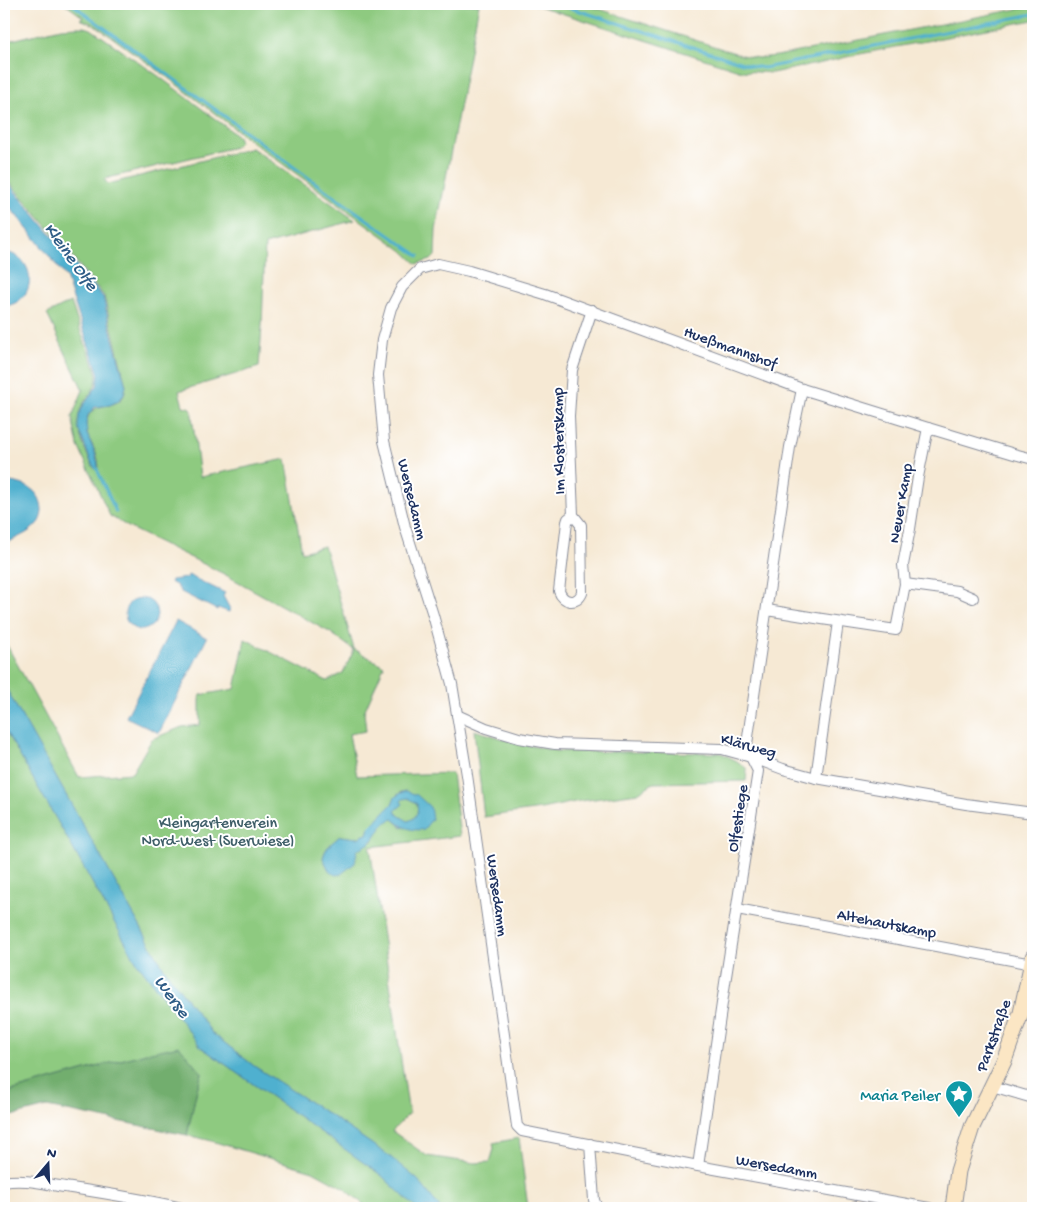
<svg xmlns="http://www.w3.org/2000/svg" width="1037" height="1212" font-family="'Gochi Hand',sans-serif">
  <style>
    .green { fill: #8eca80; stroke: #547c6f; fill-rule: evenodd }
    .forest { fill: #72ae6e; stroke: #466e66 }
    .water { fill: #50b0cf; stroke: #367096; fill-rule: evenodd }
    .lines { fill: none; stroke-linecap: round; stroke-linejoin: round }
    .stream { stroke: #50b0cf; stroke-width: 3 }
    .street-casing { stroke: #888c99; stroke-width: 12 }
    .secondary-casing { stroke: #888c99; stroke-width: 17 }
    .street { stroke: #fff; stroke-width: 10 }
    .secondary { stroke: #fbe6c4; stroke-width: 15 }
    .labels { text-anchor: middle; stroke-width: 4; stroke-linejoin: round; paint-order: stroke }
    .street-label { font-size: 16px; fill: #1b2f5e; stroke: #fff }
    .park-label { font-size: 16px; fill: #3e5e68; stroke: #fff }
    .culture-label { font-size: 16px; fill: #0d838f; stroke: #fff; text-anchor: end }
    .water-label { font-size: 18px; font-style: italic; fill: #2e5c86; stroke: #fff }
  </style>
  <rect width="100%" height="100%" fill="#fff"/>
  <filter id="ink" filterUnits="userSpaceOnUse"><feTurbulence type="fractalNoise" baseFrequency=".02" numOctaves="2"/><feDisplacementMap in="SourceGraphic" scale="10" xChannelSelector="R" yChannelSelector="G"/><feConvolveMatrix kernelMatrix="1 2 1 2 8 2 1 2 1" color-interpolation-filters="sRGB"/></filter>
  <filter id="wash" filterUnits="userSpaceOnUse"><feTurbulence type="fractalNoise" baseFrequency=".0096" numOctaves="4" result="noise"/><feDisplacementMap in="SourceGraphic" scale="20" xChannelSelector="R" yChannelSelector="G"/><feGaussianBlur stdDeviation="1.12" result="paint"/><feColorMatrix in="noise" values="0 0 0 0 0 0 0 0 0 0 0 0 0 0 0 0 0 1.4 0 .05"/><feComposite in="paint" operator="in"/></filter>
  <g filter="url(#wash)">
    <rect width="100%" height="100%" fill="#f6e9d4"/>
    <g class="green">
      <path d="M65,4h414l-43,226 -1,26 -4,4 -14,4 -15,-14 -147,-106 -96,-73 -64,-46 -15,-6 3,-2z"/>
      <path d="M533,4h51l157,51 17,3 19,-2 256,-50v14l-178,35 -33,8 -50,10 -30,-2z"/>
      <path d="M77,27h8l6,2 66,46 81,61 2,6 -5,5 -131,32 4,5 144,-36 103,72 -90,25 -3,81 -3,41 -80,24 4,15 8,2 9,69 86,-18 16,93 22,-6 30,103 30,17 -20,46 2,19 -17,3 8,42 95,-3 8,63 -90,11 39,267 -17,17 35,25 48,7 15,-1 4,-13 -1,-6 26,-5 9,70h-88l-22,-28 -29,-24 -64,-44 -71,-46 -42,-33 -49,-66 -159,-282v-45l75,137 53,-4 20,-34 30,-12 18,-2v-30l35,-6 10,-50 82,42 16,-8 11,-23 -23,-17 -107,-59 -92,-45 -22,-13 -32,-70 -6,-29 11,-27 -36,-76 24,-12c5,13 8,27 14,41 4,10 10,21 12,32 1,13 -10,21 -15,31 -10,18 2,41 10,59l3,4h3c4,-18 -18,-33 -10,-52 7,-16 26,-7 35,-20 2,-3 2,-8 3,-11l-22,-90 -42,-52 -58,-68v-134l57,-14zM406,791l26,28 -30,8 -9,-8 -6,2 -8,9 -6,11 -16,9 -27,22 -7,-14c3,-12 8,-14 17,-22l17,2 10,-4 2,-6 23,-24 3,-7 6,-5z"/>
      <path d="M4,728l62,108 70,125 65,86 180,128 35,33h-48l-24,-20 -31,-17 -105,-31 -21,-5 10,-46 5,-16 -56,-20 -142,40z"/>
      <path d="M474,730l44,13 39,8 164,2 16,8 10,8 -1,12 -93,2 -15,10 -58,8 -39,8 -57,8z"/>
      <path d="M403,798h5l9,6c2,8 -1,15 -9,17 -6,-2 -10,-5 -13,-10l7,-7 -1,-3z"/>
    </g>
    <path class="forest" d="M179,1046l23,27 -5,16 -10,46 -140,-28 -43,11v-25l142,-40z"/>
    <g class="water">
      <path d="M4,178l99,119 10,42 13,47 -3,10 -5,5 -8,4 -15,2 -7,8 -2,8 1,11 8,19 3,11 -1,5 -2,-1 -3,-4 -14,-36 1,-13 4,-9 14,-20 2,-11 -3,-10 -8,-21 -22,-67 -62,-77z"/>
      <path d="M4,252c34,4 34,51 0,54z"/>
      <path d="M10,482c17,2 31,9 32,28 0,5 -2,11 -5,14 -8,10 -22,14 -33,20v-58z"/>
      <path d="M188,575l37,18 -2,3 7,13 -1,3 -11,-4 -1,2 -36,-18 -5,-7 -6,-3 1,-2 16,-2z"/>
      <circle cx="141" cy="614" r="16"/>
      <path d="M176,621l31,17 -48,95 -33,-16z"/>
      <path d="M4,685l159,282 49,66 42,33 71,46 64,44 29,24 22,28h-24l-35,-33 -180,-128 -65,-86 -70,-125 -62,-108z"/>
      <path d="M406,791l11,4 13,12 2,12 -8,10c-13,3 -21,-2 -31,-10 -11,3 -13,12 -19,20 -4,5 -11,8 -17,11l-2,13 -14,11 -5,1 -6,-3 -7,-14c3,-12 8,-14 17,-22l17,2 10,-4 2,-6 23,-24 3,-7 6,-4zM408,798l9,6c2,8 -1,15 -9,17l-10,-6 -3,-4 8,-7 -2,-3 2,-2z"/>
    </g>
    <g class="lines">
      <g class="stream">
        <path d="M72,4l249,183 98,69"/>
        <path d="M558,4l194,62 12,2 269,-54"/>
        <path d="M96,467l20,45"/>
      </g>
    </g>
  </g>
  <g filter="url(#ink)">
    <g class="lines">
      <g class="street-casing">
        <g id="street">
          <path d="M573,515l8,10 1,68c-5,12 -19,10 -23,-2l8,-69 1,-3 5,-4 -4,-99 3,-46 20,-60"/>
          <path d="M905,584l52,7 16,7"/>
          <path d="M767,610l55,9 74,11 9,-46 -2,-19 7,-36 8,-52 10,-49"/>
          <path d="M457,715l29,13 33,10 36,6 167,5 29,8 32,12 33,9 150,26 67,9"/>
          <path d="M816,778l22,-156"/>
          <path d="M737,909l295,55"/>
          <path d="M992,1086l41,12"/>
          <path d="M590,1144l4,56 3,8"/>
          <path d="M698,1166l27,-183 33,-212 -7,-14 -4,-13 43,-297 12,-58"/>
          <path d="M4,1182c19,-4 41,2 61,5 39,6 78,12 117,21"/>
          <path d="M929,1208l-231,-42 -176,-35 -5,-5 -50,-351 -15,-91 -19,-69 -28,-88 -21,-86 -6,-66 4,-35 9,-32 11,-21 18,-18 18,-5 31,7 76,23 257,95 126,39 86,26 19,5"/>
        </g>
      </g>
      <g class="secondary-casing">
        <path id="secondary" d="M953,1208l5,-37 14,-44 32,-66 17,-48 12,-56"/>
      </g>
      <use href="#street" class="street"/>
      <use href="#secondary" class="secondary"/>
    </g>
  </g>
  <defs>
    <g id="sight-pin" transform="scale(1.4375)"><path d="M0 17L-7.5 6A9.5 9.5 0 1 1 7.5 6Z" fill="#0f9aa8" stroke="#fff"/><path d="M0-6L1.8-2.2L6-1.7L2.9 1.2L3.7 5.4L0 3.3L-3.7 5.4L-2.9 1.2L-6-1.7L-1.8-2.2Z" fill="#fff"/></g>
  </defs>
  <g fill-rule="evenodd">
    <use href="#sight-pin" x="959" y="1094"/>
  </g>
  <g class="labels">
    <g class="street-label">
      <text transform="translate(731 346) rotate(20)" y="6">Hueßmannshof</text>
      <text transform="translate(557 441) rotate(-91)" y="6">Im Klosterskamp</text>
      <text transform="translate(414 499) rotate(76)" y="6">Wersedamm</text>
      <text transform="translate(899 503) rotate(-80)" y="6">Neuer Kamp</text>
      <text transform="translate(749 744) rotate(15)" y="6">Klärweg</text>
      <text transform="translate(736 818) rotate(-81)" y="6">Olfestiege</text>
      <text transform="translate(499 895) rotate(82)" y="6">Wersedamm</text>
      <text transform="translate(887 922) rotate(11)" y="6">Altehautskamp</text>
      <text transform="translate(992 1035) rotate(-70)" y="6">Parkstraße</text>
      <text transform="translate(777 1165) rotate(10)" y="6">Wersedamm</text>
    </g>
    <g class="park-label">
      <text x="218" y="827">Kleingartenverein<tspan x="218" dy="18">Nord-West (Suerwiese)</tspan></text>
    </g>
    <g class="culture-label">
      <text x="940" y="1100">Maria Peiler</text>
    </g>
    <g class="water-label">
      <text transform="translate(72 256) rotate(54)" y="6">Kleine Olfe</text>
      <text transform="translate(173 996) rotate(54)" y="6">Werse</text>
    </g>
  </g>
  <rect width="1037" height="1212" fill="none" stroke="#fff" stroke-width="20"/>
  <g transform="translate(48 1164) rotate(19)" stroke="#ffffff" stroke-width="4" paint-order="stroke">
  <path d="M0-4L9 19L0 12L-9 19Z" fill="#1b2f5e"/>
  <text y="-8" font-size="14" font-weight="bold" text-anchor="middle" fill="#1b2f5e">N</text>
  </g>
</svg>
